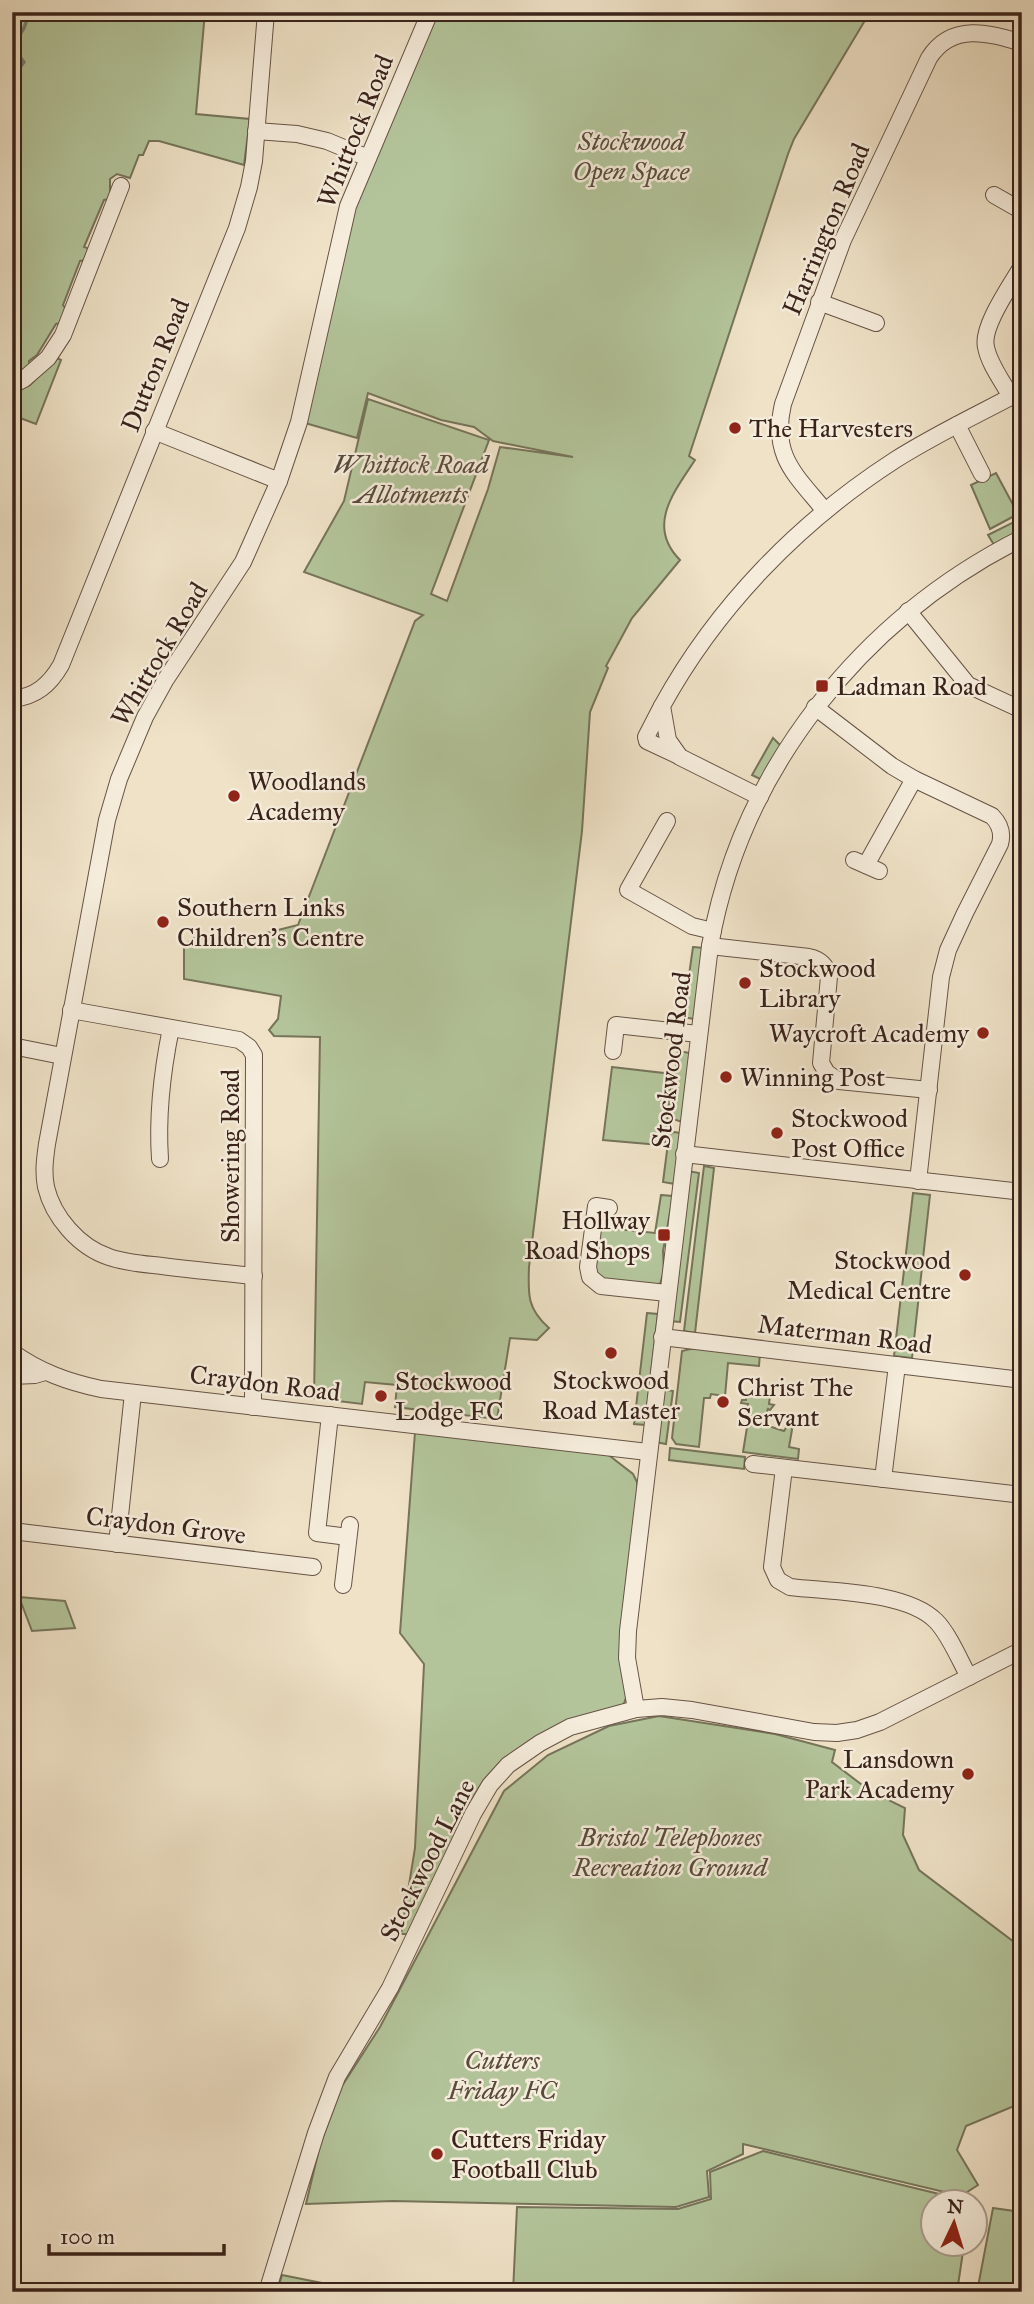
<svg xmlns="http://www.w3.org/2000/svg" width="1034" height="2304" font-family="'IM FELL Great Primer',serif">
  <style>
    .green { fill: #b3c49a; stroke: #76745a; stroke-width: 2 }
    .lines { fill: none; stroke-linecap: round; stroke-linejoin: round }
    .stream { stroke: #748174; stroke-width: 3.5 }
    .minor-casing { stroke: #675346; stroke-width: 18 }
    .minor { stroke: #f5ecdb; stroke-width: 16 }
    .poi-dot { fill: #8f2418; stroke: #f5ecdb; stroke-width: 2.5 }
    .labels { text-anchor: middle; stroke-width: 5; stroke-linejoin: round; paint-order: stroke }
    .street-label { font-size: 26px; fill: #3a231b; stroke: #f5ecdb }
    .park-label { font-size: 26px; font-style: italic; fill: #584b3b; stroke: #f5ecdb }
    .poi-label { font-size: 26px; fill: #3a231b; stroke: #f5ecdb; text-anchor: start }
  </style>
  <rect width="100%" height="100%" fill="#efe2c7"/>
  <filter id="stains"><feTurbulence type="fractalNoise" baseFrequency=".00286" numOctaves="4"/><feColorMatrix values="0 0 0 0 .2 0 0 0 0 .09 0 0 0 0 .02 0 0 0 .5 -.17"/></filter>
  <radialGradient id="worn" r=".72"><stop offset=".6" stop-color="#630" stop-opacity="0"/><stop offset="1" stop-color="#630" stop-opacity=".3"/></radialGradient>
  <g class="green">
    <path d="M12,12h193l-9,102 54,5 -6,46 -85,-24h-10l-6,14h-4l-9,23 -13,-4 -7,5v20l-6,1 -20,47 6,2 -4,11 -6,1 -17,44 3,4 -5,14 -5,1 -19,31 -8,6 1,6 -18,11z"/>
    <path d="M436,12h434l-76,127 -6,15 -99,302 6,4c-21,32 -49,66 -15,100l-48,58 -26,48 2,2 -18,44 -8,119 -53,436c-1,27 -2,42 20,61l-12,12 -27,-2 -13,81 -102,-12 2,-22 -32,-3 -3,22 -48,-6 6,-361 -46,-1 -5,-6 9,-11 3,-23 -97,-17v-33l10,-8 48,1 56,-14 117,-304 8,-6 -119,-43 40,-71 24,-102 121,41 -58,154 16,7 41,-112 12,-42 73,10 -80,-16 -19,-14 -33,-7 -73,-27 -11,45 -52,-15 47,-208z"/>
    <path d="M57,358l4,2 -25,64 -24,-9v-21l18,-9z"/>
    <path d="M996,473l22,41 -28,15 -19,-44z"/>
    <path d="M1022,518v13l-28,14 -6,-10z"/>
    <path d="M773,738l8,8 -19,34 -10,-5z"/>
    <path d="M693,947l11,1 -10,71 -11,-2z"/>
    <path d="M678,1051l12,2 -8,69 -12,-4z"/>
    <path d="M612,1067l60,7 -7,68 -5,3 -57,-5z"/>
    <path d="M674,1132l7,1 -6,51 -12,-2 6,-47z"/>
    <path d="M704,1166l10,2 -19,165 -11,-2z"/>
    <path d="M688,1171l11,2 -19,149 -10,-1z"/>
    <path d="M913,1193l17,2 -18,163 -18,-2z"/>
    <path d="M661,1195l12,1 -10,55 1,20 -4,13 -6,3 -51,-5 -11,-11 5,-44 58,6z"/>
    <path d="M647,1313l11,1 -13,111 -11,-1z"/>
    <path d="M695,1348l65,5 -1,13 -31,-3 -3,33 -14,-2 -1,4h-6l-5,49 -23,-3 -4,-6 10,-87z"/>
    <path d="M662,1389l11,2 -7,53 -11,-2z"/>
    <path d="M747,1393l23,3 -1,8 5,1 -4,5 -2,-1 -6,15 22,7 5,-8 4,1 -4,23 10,2 -1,10 -55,-7 6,-37 -2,-1 1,-10 -7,-1 1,-3h4z"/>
    <path d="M415,1432l191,21 27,21 4,8 1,10 -11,203 -4,11 -65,19 -55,34 -20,22 -15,25 -57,128h-10l14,-86 9,-184 -24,-31z"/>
    <path d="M670,1448l75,9 -1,12 -75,-9z"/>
    <path d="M19,1597l46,4 10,27 -43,3z"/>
    <path d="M659,1716l116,18 60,16 -3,12 38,29 35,17 -2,27 16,35 103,78v159l-8,-1 -48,20 -9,24 21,35 -17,11 -218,-52v10l-36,17 2,26 -33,10 -283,-6 -87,3 14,-59 22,-59 38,-59 124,-236 44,-36 61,-29z"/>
    <path d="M763,2151l209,51h-40v42l32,1 -7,47h-444l4,-85 161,2 33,-10 -1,-27z"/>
    <path d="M993,2208l29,4v80h-45z"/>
    <path d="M282,2275l40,8 25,9h-70z"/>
  </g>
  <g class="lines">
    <path class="stream" d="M12,78l12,-16 -12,-15 12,-19 6,-16"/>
    <g class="minor-casing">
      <g id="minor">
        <path d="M256,131l41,3 30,7 41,17"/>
        <path d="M994,195l28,16"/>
        <path d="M819,302l57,21"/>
        <path d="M12,385l12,-6 24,-21 15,-23 58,-149"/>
        <path d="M1011,397c-8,-15 -22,-33 -25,-50 -5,-20 25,-62 36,-81"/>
        <path d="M957,425l25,49"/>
        <path d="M154,431l125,50"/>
        <path d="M825,511c-30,-37 -54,-55 -42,-107l60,-164 86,-182c23,-36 60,-25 93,-15"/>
        <path d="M908,611l60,74 54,25"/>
        <path d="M12,699c24,-2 38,-15 49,-34l176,-437 12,-41 5,-26 12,-149"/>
        <path d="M662,706l-16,31 1,4 32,15"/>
        <path d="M815,707l77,59 22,13 78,37c8,8 11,17 8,28l-35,69 -17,37 -7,27 -23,204"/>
        <path d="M760,797l-80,-40 -12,-17 -6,-34c55,-100 137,-184 233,-246 41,-26 84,-46 127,-69"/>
        <path d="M667,821l-39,69 64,36 21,5"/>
        <path d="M854,860l25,11"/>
        <path d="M866,865l48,-86"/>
        <path d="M710,946l99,11c11,2 18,9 20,20l-8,86 6,10 12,8 90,9"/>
        <path d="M71,1010l168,30 10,7 5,8 -1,352"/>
        <path d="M12,1046l50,10"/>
        <path d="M613,1051l3,-26 82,9"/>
        <path d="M684,1154l338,38"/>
        <path d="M160,1159c-3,-44 2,-87 11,-131"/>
        <path d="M609,1208l-13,-2 -8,61 2,10 11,9 66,7"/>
        <path d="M254,1276c-30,-3 -61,-6 -92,-10 -18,-2 -36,-3 -53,-9 -30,-10 -56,-40 -63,-70 -3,-15 -1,-29 1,-43l60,-324 12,-41 26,-62 21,-38 77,-117 36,-81 20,-59 49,-216 82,-194"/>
        <path d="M662,1337l360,43"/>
        <path d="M12,1352c28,20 56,30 89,37l547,63"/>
        <path d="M12,1376l23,-1 10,-3"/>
        <path d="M330,1415l-13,118 31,4"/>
        <path d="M753,1464l269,31"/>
        <path d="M784,1468l-12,99 6,13 12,7c41,5 116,4 146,34 13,13 24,40 33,56"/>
        <path d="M883,1479l14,-114"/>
        <path d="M12,1531l301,36"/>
        <path d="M117,1544l16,-151"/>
        <path d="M343,1585l7,-60"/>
        <path d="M636,1709l-9,-51 1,-27 82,-685c31,-178 153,-328 312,-408"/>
        <path d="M267,2292l49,-159 21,-56 53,-89 83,-174 17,-29 18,-20 32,-22 30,-16 66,-18 26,-2 30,3 122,22 23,1 20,-3 23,-8 142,-72"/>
      </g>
    </g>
    <use href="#minor" class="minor"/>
  </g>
  <g class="poi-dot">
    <circle cx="735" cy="428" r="7"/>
    <rect x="815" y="679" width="14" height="14" rx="3.5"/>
    <circle cx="234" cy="796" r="7"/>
    <circle cx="163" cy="922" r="7"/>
    <circle cx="745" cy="983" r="7"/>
    <circle cx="983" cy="1033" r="7"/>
    <circle cx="726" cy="1077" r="7"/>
    <circle cx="777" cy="1133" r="7"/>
    <rect x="657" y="1228" width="14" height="14" rx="3.5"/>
    <circle cx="965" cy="1275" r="7"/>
    <circle cx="611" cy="1353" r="7"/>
    <circle cx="381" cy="1396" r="7"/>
    <circle cx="723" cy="1402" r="7"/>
    <circle cx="968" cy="1774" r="7"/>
    <circle cx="437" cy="2154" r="7"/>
  </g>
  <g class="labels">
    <g class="street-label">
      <text transform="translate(355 131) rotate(-68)" y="9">Whittock Road</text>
      <text transform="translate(826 229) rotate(-67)" y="9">Harrington Road</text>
      <text transform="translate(155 365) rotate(-68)" y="9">Dutton Road</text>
      <text transform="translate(159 654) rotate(-59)" y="9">Whittock Road</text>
      <text transform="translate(671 1060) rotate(-83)" y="9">Stockwood Road</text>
      <text transform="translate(230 1156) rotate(-90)" y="9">Showering Road</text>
      <text transform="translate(845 1334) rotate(7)" y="9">Materman Road</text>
      <text transform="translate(265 1383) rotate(7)" y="9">Craydon Road</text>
      <text transform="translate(166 1525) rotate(7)" y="9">Craydon Grove</text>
      <text transform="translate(427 1860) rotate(-63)" y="9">Stockwood Lane</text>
    </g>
    <g class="park-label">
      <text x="631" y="150">Stockwood<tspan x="631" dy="30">Open Space</tspan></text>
      <text x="411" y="473">Whittock Road<tspan x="411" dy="30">Allotments</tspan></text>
      <text x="670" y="1846">Bristol Telephones<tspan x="670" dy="30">Recreation Ground</tspan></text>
      <text x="502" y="2069">Cutters<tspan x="502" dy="30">Friday FC</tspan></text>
    </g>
    <g class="poi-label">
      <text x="749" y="437">The Harvesters</text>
      <text x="836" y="695">Ladman Road</text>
      <text x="248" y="790">Woodlands<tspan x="248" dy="30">Academy</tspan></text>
      <text x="177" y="916">Southern Links<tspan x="177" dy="30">Children's Centre</tspan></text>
      <text x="759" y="977">Stockwood<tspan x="759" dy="30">Library</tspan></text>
      <text x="969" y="1042" text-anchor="end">Waycroft Academy</text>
      <text x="740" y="1086">Winning Post</text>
      <text x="791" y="1127">Stockwood<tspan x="791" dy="30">Post Office</tspan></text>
      <text x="650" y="1229" text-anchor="end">Hollway<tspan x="650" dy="30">Road Shops</tspan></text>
      <text x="951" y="1269" text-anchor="end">Stockwood<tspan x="951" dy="30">Medical Centre</tspan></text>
      <text x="611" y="1389" text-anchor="middle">Stockwood<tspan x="611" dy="30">Road Master</tspan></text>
      <text x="395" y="1390">Stockwood<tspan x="395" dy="30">Lodge FC</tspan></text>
      <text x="737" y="1396">Christ The<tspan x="737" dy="30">Servant</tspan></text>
      <text x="954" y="1768" text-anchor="end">Lansdown<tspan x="954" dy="30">Park Academy</tspan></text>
      <text x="451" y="2148">Cutters Friday<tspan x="451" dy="30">Football Club</tspan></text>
    </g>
  </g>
  <rect width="1034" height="2304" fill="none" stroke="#efe2c7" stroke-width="42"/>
  <rect x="14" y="14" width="1006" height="2276" fill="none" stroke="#3a231b" stroke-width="3.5"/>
  <rect x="21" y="21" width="992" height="2262" fill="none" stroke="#3a231b" stroke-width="2"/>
  <g transform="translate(954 2223) rotate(4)"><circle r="33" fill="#f5ecdb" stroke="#aa9c8e" stroke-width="2"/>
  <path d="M0-5L12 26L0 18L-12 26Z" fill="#8f2418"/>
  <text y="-10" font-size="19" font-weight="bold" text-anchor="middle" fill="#3a231b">N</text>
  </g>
  <path d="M49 2244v10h175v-10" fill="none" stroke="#3a231b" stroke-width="3.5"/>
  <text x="60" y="2244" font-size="21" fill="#3a231b" stroke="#f5ecdb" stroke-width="5" paint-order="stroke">100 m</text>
  <rect width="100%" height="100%" filter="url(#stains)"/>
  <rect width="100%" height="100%" fill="url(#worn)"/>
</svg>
